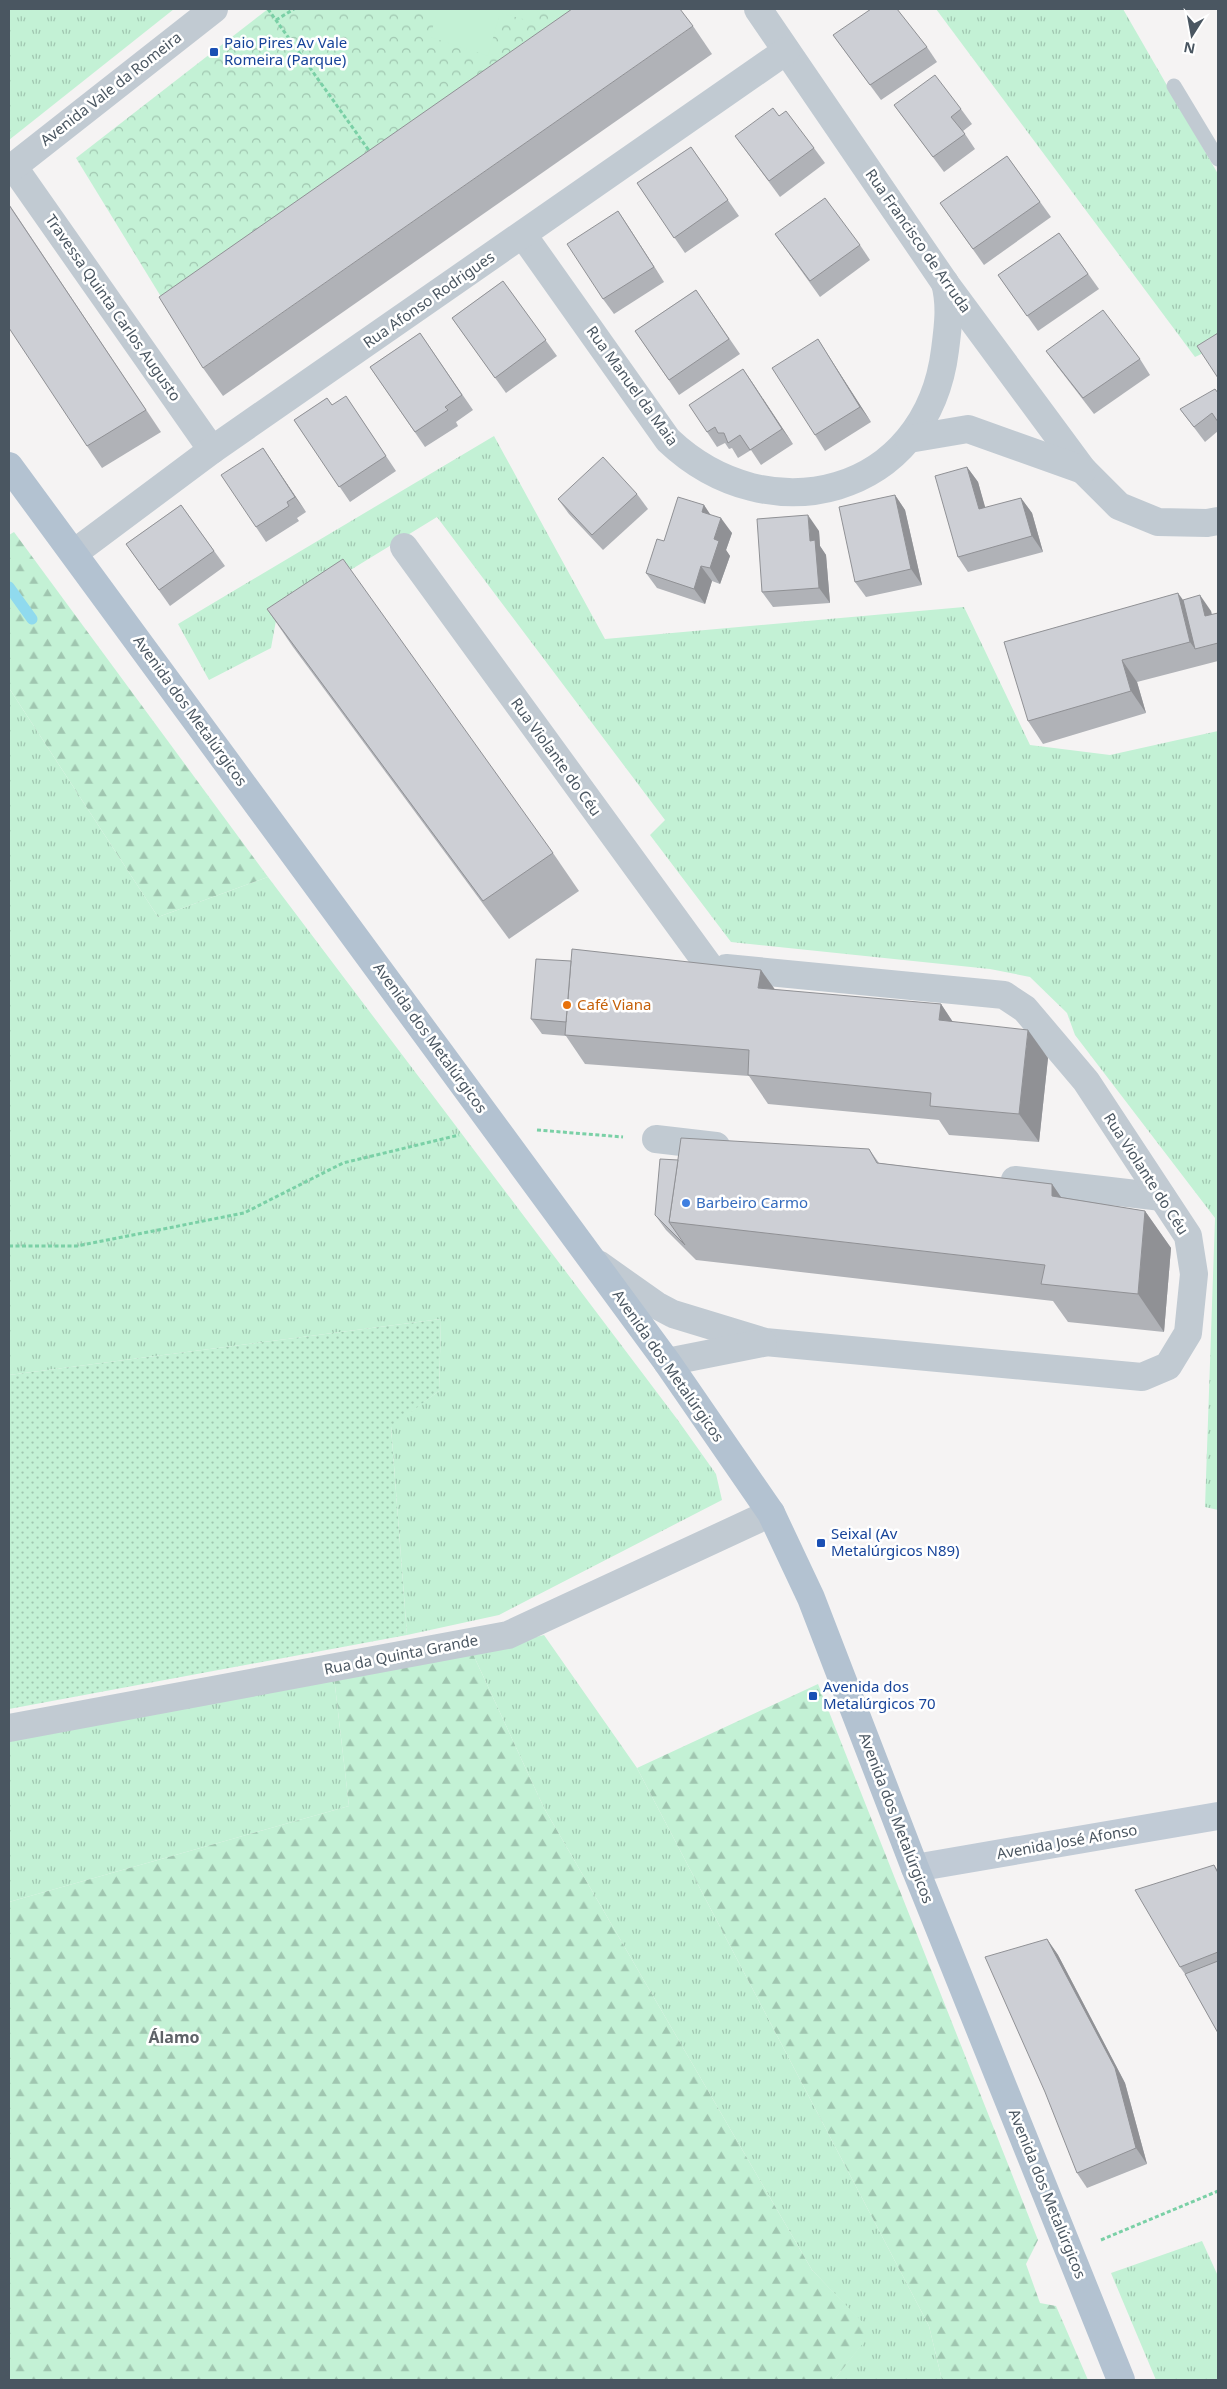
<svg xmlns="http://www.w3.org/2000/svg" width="1227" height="2389" font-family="'Noto Sans',sans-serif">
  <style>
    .grass { fill: url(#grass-tufts) }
    .forest { fill: url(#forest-firs) }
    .park { fill: url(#park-crowns) }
    .garden { fill: url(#garden-dots) }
    .pitch { fill: #c3f1d5 }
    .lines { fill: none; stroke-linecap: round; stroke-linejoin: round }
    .stream { stroke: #90daee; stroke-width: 11 }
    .path { stroke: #7ad0a6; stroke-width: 3; stroke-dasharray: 4 2.5; stroke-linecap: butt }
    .service { stroke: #c1cad2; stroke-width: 15 }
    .minor { stroke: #c1cad2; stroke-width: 28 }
    .tertiary { stroke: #c1cad2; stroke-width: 28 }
    .secondary { stroke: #c1cbd6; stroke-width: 28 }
    .primary { stroke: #b3c2d1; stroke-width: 28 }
    .wall { fill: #b0b2b7 }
    .shaded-wall { fill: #909195 }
    .building { fill: #cdcfd5; stroke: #909195 }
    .transit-dot { fill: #1a4fb4; stroke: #fff; stroke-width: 2 }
    .food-dot { fill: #e8710a; stroke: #fff; stroke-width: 2 }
    .shop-dot { fill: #3f7fe0; stroke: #fff; stroke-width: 2 }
    .labels { text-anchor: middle; stroke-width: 5; stroke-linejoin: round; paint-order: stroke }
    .transit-label { font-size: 15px; fill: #164399; stroke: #fff; text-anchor: start }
    .street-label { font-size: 15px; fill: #4a5661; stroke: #fff }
    .food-label { font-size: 15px; fill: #c56008; stroke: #fff; text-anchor: start }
    .shop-label { font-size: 15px; fill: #366cbe; stroke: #fff; text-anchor: start }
    .neighbourhood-label { font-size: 16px; font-weight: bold; fill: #5f6368; stroke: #fff }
  </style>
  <defs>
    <pattern id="grass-tufts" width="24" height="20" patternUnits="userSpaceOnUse" patternTransform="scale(1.25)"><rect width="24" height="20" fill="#c3f1d5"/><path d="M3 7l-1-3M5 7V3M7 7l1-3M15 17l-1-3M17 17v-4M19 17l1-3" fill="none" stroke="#a0c6b0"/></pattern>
    <pattern id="forest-firs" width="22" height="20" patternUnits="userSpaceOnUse" patternTransform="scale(1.25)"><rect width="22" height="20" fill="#c3f1d5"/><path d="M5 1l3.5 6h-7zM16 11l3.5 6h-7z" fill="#a0c6b0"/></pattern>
    <pattern id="park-crowns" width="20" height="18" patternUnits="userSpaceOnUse" patternTransform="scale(1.25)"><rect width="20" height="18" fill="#c3f1d5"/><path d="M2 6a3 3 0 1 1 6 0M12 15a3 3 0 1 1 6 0" fill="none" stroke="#a0c6b0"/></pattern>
    <pattern id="garden-dots" width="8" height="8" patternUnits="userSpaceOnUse" patternTransform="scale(1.25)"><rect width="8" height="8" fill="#c3f1d5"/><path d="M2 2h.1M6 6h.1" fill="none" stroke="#a0c6b0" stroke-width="1.8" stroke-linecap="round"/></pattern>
  </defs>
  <rect width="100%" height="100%" fill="#f5f3f3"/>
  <g class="grass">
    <path d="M9,9h165l-165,131z"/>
    <path d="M936,9h187l95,165v172l-23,11z"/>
    <path d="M494,436l111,203 359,-32 66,138 80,10 108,-24v779l-13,-3 10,-289 -140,-183 -8,-22 -37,-36 -40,-8 -259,-27 -81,-107 15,-15 -228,-303 -160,98 -6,33 -62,32 -31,-56z"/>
    <path d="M9,688l149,229 110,-40 409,542 39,55 6,26 -223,115 -92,20 -16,-209 48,-35 2,-72 -432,56z"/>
    <path d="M544,1635l93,133 292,558 13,54h-108l37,-48 -59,-62 -268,-462 -72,-156z"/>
    <path d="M334,1677l15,129 -340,96v-165z"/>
    <path d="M1202,2241l16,35v104h-62l-45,-107z"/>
  </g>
  <g class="forest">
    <path d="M14,532l254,345 -110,40 -149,-229v-153z"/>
    <path d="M472,1652l72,156 268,462 60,62 -38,48h-825v-478l340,-96 -15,-129z"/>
    <path d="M818,1684l220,556 -12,24 14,39 16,3 32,74h-146l-13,-54 -292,-558z"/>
  </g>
  <path class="park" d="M268,9h348l-442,309 -98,-160z"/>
  <path class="garden" d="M441,1319l-2,72 -48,36 16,208 -398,74v-334z"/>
  <path class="pitch" d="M438,9h100l-4,13 -34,-9 -12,43 -58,-19z"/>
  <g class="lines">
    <path class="stream" d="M9,587l23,32"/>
    <g class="path">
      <path d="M268,9l102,143"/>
      <path d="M276,20l18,-11"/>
      <path d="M537,1130l86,7"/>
      <path d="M9,1246h68l167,-33 99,-50 116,-28"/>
      <path d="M1101,2240l117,-49"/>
    </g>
    <path class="service" d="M1174,86l44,73"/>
    <g class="minor">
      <path d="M758,9l187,274 138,187 36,36 39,16 49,1 11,-2"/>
      <path d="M13,166l199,284"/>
      <path d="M523,235l145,205c101,96 259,56 277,-90 3,-23 6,-45 0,-67"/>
      <path d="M909,439l59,-10 115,41"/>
      <path d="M404,547l305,419"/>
      <path d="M74,553l138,-103 574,-399"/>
      <path d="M656,1139l60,7"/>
      <path d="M1015,1180l147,17"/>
      <path d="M598,1264l58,41 17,9 92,28 377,35 26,-11 20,-33 6,-59 -6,-38 -102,-155 -61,-72 -21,-14 -278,-27"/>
      <path d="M667,1362l96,-19"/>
      <path d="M9,1728l499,-93 263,-122"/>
    </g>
    <path class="tertiary" d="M9,170l205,-161"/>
    <path class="secondary" d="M915,1868l303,-52"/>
    <path class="primary" d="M9,466l658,896 104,151 40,85 104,270 206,512"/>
  </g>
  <g class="wall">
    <path d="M693,26l19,28 -489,342 -20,-28z"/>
    <path d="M833,35l94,12 10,15 -56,38z"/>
    <path d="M894,105l67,4 11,15 -9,7 12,18 -31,23z"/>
    <path d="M779,116l35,32 11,15 -45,34 -45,-61z"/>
    <path d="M691,147l48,69 -54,37 -48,-70z"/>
    <path d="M1007,156l44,61 -67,48 -44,-62z"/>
    <path d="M9,204l152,228 -59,36 -15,-22z"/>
    <path d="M618,211l46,71 -50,32 -11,-15z"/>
    <path d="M1059,233l40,56 -61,42 -40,-56z"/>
    <path d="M775,234l85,11 10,15 -50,37z"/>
    <path d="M503,281l54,75 -51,37 -54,-75z"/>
    <path d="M696,290l44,64 -61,41 -44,-64z"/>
    <path d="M420,333l53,77 -17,12 2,4 -33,21 -55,-80z"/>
    <path d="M818,339l10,16 43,67 -46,29 -10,-16z"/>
    <path d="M1046,351l94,8 10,16 -56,39 -37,-48z"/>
    <path d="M743,369l50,75 -32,21 -10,-15 -13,8 -6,-10 -3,1 -4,-6 -8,4 -10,-15z"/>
    <path d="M1218,393v38l-13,11 -25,-33z"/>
    <path d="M327,398l5,7 24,6 40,60 -46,31 -56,-82z"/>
    <path d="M263,448l43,64 -9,6 2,3 -33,21 -10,-15z"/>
    <path d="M967,467l11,15 7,26 36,-10 11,15 11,39 -75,20 -10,-15z"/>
    <path d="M637,494l11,15 -45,41 -34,-36 -11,-15z"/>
    <path d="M895,495l10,15 17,75 -56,12 -11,-15z"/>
    <path d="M181,505l44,61 -55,40 -44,-62z"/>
    <path d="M704,505l6,10 22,18 -6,17 4,6 -10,28 -8,-3 -7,23 -48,-16 -11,-15 18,-32z"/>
    <path d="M819,531l1,15 6,9 4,48 -57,4 -11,-15z"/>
    <path d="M1183,600l28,11 1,4 6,-2v48l-81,21 9,31 -103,31 -15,-23z"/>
    <path d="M267,609l286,244 26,38 -70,48 -216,-292z"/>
    <path d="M571,961l190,9 14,20 166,14 12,18 95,36 -9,84 -90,-7 -10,-15 -171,-16 -19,-28 -164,-12 -19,-28 -24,-2 -11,-15z"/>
    <path d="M869,1149l10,14 173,21 9,13 84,14 26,37 -7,84 -96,-10 -15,-21 -357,-41 -30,-30 -11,-15 23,-55z"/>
    <path d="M1214,1865l4,6v162l-33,-59 -5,-7z"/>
    <path d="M1047,1939l11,16 67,128 22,81 -60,24 -10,-15z"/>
  </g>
  <g class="shaded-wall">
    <path d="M618,211l10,15 36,56 -10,-15z"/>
    <path d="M818,339l10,16 43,67 -11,-15z"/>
    <path d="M743,369l11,16 39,59 -11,-15z"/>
    <path d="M263,448l10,15 33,49 -11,-15z"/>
    <path d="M967,467l11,15 12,42 -11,-15z"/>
    <path d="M895,495l10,15 17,75 -11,-16z"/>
    <path d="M1021,498l11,15 11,39 -11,-16z"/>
    <path d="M704,505l10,15 -12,-8z"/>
    <path d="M808,515l11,16 1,15 6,9 4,48 -11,-15 -9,-47z"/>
    <path d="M721,518l11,15 -6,17 4,6 -10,28 -10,-16 4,-29z"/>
    <path d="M701,566l11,15 -7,23 -11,-15z"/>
    <path d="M1178,593l16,22 1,34 -5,-7z"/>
    <path d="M1200,595l11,16 4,21 -10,-16z"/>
    <path d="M1122,660l15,22 9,31 -15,-22z"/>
    <path d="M761,970l20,28 -23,-10z"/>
    <path d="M941,1004l19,29 -21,-13z"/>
    <path d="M1028,1030l20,28 -9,84 -20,-28z"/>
    <path d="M1052,1184l26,38 -26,-26z"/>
    <path d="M1145,1211l26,37 -7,84 -26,-38z"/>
    <path d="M1047,1939l11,16 67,128 22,81 -11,-16z"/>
  </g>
  <g class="building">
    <path d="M572,9h108l13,17 -490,342 -44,-71z"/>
    <path d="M871,9h26l30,38 -57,38 -37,-50z"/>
    <path d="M935,75l26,34 -10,8 14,17 -32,23 -39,-52z"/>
    <path d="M773,108l6,8 7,-5 28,37 -45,33 -34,-45z"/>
    <path d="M691,147l37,53 -54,38 -37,-55z"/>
    <path d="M1007,156l33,46 -67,47 -33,-46z"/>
    <path d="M825,198l35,47 -50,36 -35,-47z"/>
    <path d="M9,205l137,205 -59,36 -78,-118z"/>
    <path d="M618,211l36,56 -51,32 -36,-55z"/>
    <path d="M1059,233l29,41 -61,42 -29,-41z"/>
    <path d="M503,281l43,59 -51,38 -43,-60z"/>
    <path d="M696,290l33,49 -60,41 -34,-49z"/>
    <path d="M1103,310l37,49 -57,39 -37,-47z"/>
    <path d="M420,333l42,62 -17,12 3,3 -33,22 -45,-65z"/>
    <path d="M1218,333v45l-21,-32z"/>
    <path d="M818,339l42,68 -45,28 -43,-67z"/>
    <path d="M743,369l39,60 -32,21 -10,-15 -12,8 -4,-10h-6l-3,-6 -8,5 -18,-27z"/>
    <path d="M1215,389l3,4v29l-6,-9 -18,14 -14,-18z"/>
    <path d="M346,396l40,60 -47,31 -45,-67 33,-22 5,7z"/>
    <path d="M263,448l32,49 -8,5 2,4 -33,21 -35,-52z"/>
    <path d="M603,457l34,37 -45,41 -34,-36z"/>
    <path d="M967,467l12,42 42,-11 11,38 -74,21 -23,-81z"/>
    <path d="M895,495l16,74 -56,13 -16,-75z"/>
    <path d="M678,497l26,8 -2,7 19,6 -7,21 5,2 -9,27 -9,-2 -7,23 -48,-16 11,-34 7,2z"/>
    <path d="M181,505l33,46 -55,39 -33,-46z"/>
    <path d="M808,515l2,26 5,-1 4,48 -57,4 -5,-73z"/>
    <path d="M343,559l210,294 -70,48 -216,-292z"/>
    <path d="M1178,593l12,49 -68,18 9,31 -103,30 -24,-79z"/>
    <path d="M1200,595l5,21 13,-3v30l-23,6 -12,-49z"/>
    <path d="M572,949l189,21 -3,18 183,16 -2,16 89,10 -9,84 -89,-8 1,-13 -183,-18 1,-25 -184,-15z"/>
    <path d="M536,959l35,2 -5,61 -35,-3z"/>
    <path d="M681,1138l188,11 8,14 175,21v12l93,15 -7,83 -97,-10 4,-19 -376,-43z"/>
    <path d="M660,1159l18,1 -9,62 16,23 -30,-30z"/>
    <path d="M1214,1865l4,8v79l-38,15 -45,-77z"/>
    <path d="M1047,1939l68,129 21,80 -59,25 -32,-81 -60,-135z"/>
    <path d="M1218,1961v72l-33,-59z"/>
  </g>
  <g class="transit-dot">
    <rect x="209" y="47" width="10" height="10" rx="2.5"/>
    <rect x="816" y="1538" width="10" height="10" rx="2.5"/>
    <rect x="808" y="1691" width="10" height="10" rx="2.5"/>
  </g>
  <circle class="food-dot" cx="567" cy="1005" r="5"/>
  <circle class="shop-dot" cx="686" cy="1203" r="5"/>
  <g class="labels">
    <g class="transit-label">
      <text x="224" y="48">Paio Pires Av Vale<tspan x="224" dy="17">Romeira (Parque)</tspan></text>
      <text x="831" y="1539">Seixal (Av<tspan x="831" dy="17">Metalúrgicos N89)</tspan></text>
      <text x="823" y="1692">Avenida dos<tspan x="823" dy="17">Metalúrgicos 70</tspan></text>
    </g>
    <g class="street-label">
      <text transform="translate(111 89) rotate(-38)" y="5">Avenida Vale da Romeira</text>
      <text transform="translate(918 241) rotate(55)" y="5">Rua Francisco de Arruda</text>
      <text transform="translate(429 300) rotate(-35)" y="5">Rua Afonso Rodrigues</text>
      <text transform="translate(113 308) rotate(55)" y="5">Travessa Quinta Carlos Augusto</text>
      <text transform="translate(632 386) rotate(54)" y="5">Rua Manuel da Maia</text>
      <text transform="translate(190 711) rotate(54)" y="5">Avenida dos Metalúrgicos</text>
      <text transform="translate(556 757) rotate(54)" y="5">Rua Violante do Céu</text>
      <text transform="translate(430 1038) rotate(54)" y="5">Avenida dos Metalúrgicos</text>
      <text transform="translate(1146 1174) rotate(57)" y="5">Rua Violante do Céu</text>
      <text transform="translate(668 1366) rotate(55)" y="5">Avenida dos Metalúrgicos</text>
      <text transform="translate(401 1655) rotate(-11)" y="5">Rua da Quinta Grande</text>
      <text transform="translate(896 1818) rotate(69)" y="5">Avenida dos Metalúrgicos</text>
      <text transform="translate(1067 1842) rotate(-10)" y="5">Avenida José Afonso</text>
      <text transform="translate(1047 2194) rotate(68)" y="5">Avenida dos Metalúrgicos</text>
    </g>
    <g class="food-label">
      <text x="577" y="1010">Café Viana</text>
    </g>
    <g class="shop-label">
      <text x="696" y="1208">Barbeiro Carmo</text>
    </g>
    <g class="neighbourhood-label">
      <text x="174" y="2043">Álamo</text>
    </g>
  </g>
  <rect width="1227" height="2389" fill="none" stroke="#4a5661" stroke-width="20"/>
  <g transform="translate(1192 35) rotate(191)" stroke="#ffffff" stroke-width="4" paint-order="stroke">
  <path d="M0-4L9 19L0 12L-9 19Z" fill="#4a5661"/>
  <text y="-8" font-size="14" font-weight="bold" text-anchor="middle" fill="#4a5661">N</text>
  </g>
</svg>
